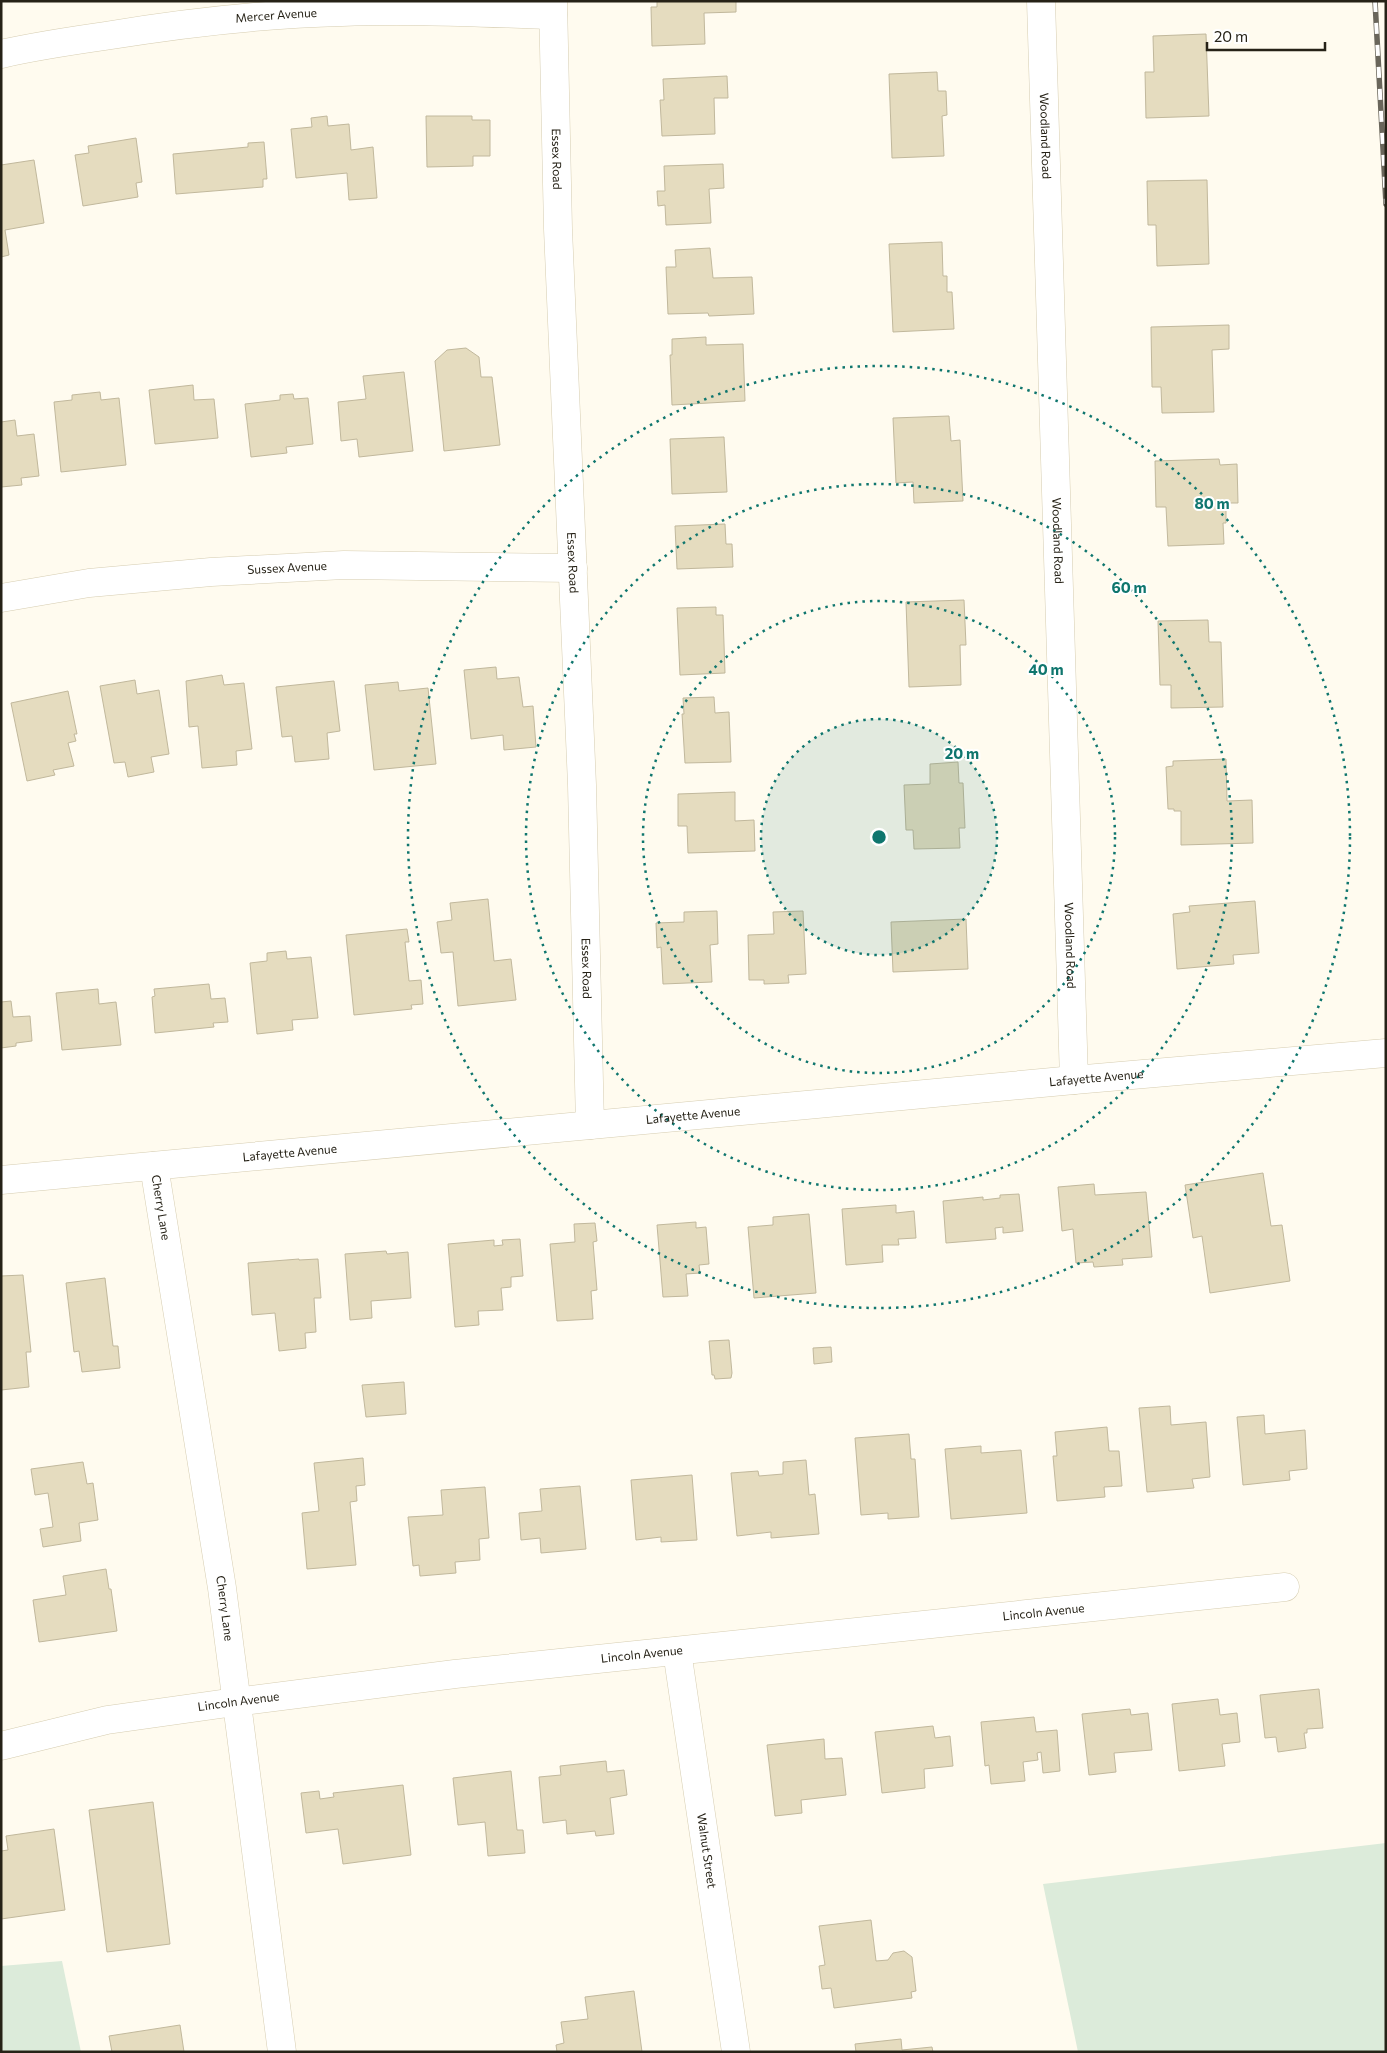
<svg xmlns="http://www.w3.org/2000/svg" width="1387" height="2053" font-family="Commissioner,sans-serif">
  <style>
    .green { fill: #dcebda }
    .building { fill: #e5dcbf; stroke: #c1b89c }
    .lines { fill: none; stroke-linecap: round; stroke-linejoin: round }
    .minor-casing { stroke: #d6cdb1; stroke-width: 29 }
    .minor { stroke: #fff; stroke-width: 28 }
    .rail-casing { stroke: #6a665b; stroke-width: 5.5 }
    .rail { stroke: #fff; stroke-width: 4; stroke-dasharray: 11; stroke-linecap: butt }
    .ring { fill: none; stroke: #0f766e; stroke-width: 2.5; stroke-dasharray: 2.5 5 }
    .labels { text-anchor: middle; stroke-width: 4; stroke-linejoin: round; paint-order: stroke }
    .street-label { font-size: 12px; fill: #262217; stroke: #fff }
    .centre { fill: #0f766e; stroke: #fff; stroke-width: 2.5 }
    .ring-label { font-size: 15px; text-anchor: middle; font-weight: bold; fill: #0f766e; stroke: #fff; stroke-width: 4; stroke-linejoin: round; paint-order: stroke }
  </style>
  <rect width="100%" height="100%" fill="#fffbef"/>
  <g class="green">
    <path d="M1386,1843v209h-308l-35,-168z"/>
    <path d="M62,1961l19,91h-80v-86z"/>
  </g>
  <g class="building">
    <path d="M657,1h79v11l-32,1 1,31 -53,2 -1,-39h6z"/>
    <path d="M1206,34l3,82 -63,2 -1,-46h9l-1,-36z"/>
    <path d="M937,72l1,19h8l1,24 -5,1 2,40 -52,2 -3,-84z"/>
    <path d="M727,76l1,22h-14l1,36 -53,2 -2,-36h4l-1,-21z"/>
    <path d="M327,116l1,10 21,-2 2,26 22,-3 4,51 -28,2 -2,-27 -51,5 -5,-49 21,-2 -1,-9z"/>
    <path d="M426,116h46v4h18v36h-17v10l-46,1z"/>
    <path d="M136,138l6,44 -6,1 2,14 -55,9 -8,-51 14,-2 -1,-7z"/>
    <path d="M264,142l3,37h-4v8l-87,7 -3,-40 75,-7v-4z"/>
    <path d="M34,160l10,63 -39,7 4,25 -8,2v-92z"/>
    <path d="M723,164l1,24 -15,1 2,34 -45,2 -1,-20 -7,1 -1,-15h8l-1,-25z"/>
    <path d="M1207,180l2,84 -52,2 -1,-41h-8l-1,-44z"/>
    <path d="M942,242l1,34h4v16h5l2,37 -61,3 -4,-88z"/>
    <path d="M710,248l3,30 39,-1 2,37 -45,2 -1,-3 -40,1 -2,-47h10l-1,-17z"/>
    <path d="M1229,325v24l-17,1 2,62 -52,1 -1,-26h-9l-1,-60z"/>
    <path d="M706,337v8l37,-1 2,57 -73,4 -2,-50h2v-16z"/>
    <path d="M466,348l13,9 2,20h11l8,68 -56,6 -9,-90 12,-11z"/>
    <path d="M404,372l9,79 -54,6 -2,-18 -16,2 -3,-39 28,-3 -3,-23z"/>
    <path d="M193,385l1,15 20,-1 4,39 -63,6 -6,-54z"/>
    <path d="M100,392l1,8 18,-2 7,67 -65,7 -7,-70 18,-2v-5z"/>
    <path d="M293,394l1,5 14,-1 5,46 -27,3 1,6 -36,4 -6,-53 35,-4v-5z"/>
    <path d="M949,416l2,25 9,-1 3,61 -49,2 -1,-21 -17,1 -3,-65z"/>
    <path d="M15,420l2,16 17,-2 5,42 -18,2 1,7 -21,2v-65z"/>
    <path d="M724,437l3,55 -55,2 -2,-55z"/>
    <path d="M1219,459l1,6 17,-1 1,39h-12v20h-3l1,21 -56,2 -2,-39h-10l-1,-46z"/>
    <path d="M725,524l1,20h6l1,23 -56,2 -2,-43z"/>
    <path d="M964,600l2,45h-6l1,40 -52,2 -3,-85z"/>
    <path d="M716,607v8h7l2,58 -45,2 -3,-67z"/>
    <path d="M1208,620l1,22h12l2,65 -52,1v-23h-11l-2,-64z"/>
    <path d="M496,667l1,12 22,-2 4,30 10,-1 3,41 -32,3 -1,-15 -32,4 -7,-69z"/>
    <path d="M222,675l2,10 20,-2 8,66 -16,2 1,14 -35,3 -4,-42 -9,1 -3,-46z"/>
    <path d="M135,680l2,14 22,-4 10,64 -18,3 3,15 -26,5 -3,-15 -11,1 -14,-77z"/>
    <path d="M334,681l6,50 -13,2 2,26 -34,3 -3,-26 -10,1 -6,-50z"/>
    <path d="M398,682l1,9 29,-3 8,76 -62,6 -9,-85z"/>
    <path d="M68,691l9,43h-3l2,7 -8,2 6,23 -21,4 2,5 -28,6 -16,-78z"/>
    <path d="M714,697l1,16 14,-1 2,50 -46,1 -3,-49h2l-1,-16z"/>
    <path d="M1226,759l1,42 25,-1 1,43 -72,2v-34h-7v-2h-6l-2,-42 7,-1v-5z"/>
    <path d="M958,762l1,21h4l2,45h-6l1,20 -46,1 -1,-19h-7l-2,-45 26,-1v-20z"/>
    <path d="M735,792v29l19,-1 1,31 -67,2 -1,-27h-9v-32z"/>
    <path d="M488,899l6,62 17,-2 5,41 -58,6 -5,-54 -12,1 -4,-31 15,-2 -2,-17z"/>
    <path d="M1255,901l4,52 -26,2 1,9 -57,5 -4,-55 17,-2 -1,-6z"/>
    <path d="M717,911l1,33 -8,1 2,37 -49,2 -2,-37 -4,1 -1,-25 28,-1v-10z"/>
    <path d="M803,911l3,63 -18,1 1,8 -25,1v-4h-15l-1,-45 26,-1 -1,-22z"/>
    <path d="M966,919l2,50 -75,3 -2,-50z"/>
    <path d="M407,929l2,13h-4l4,39 12,-1 2,24 -12,1 1,4 -58,6 -8,-80z"/>
    <path d="M286,951l1,8 24,-2 7,61 -26,2 1,10 -36,4 -7,-71 17,-2v-8z"/>
    <path d="M209,984l2,15 14,-1 3,24 -15,1 1,4 -59,6 -3,-36 3,-1 -1,-7z"/>
    <path d="M98,989l1,15 17,-2 5,43 -59,5 -6,-57z"/>
    <path d="M11,1001l2,16 17,-1 2,25 -16,2v3l-15,2v-46z"/>
    <path d="M1263,1173l8,53 11,-1 8,56 -80,12 -8,-57 -9,2 -8,-53z"/>
    <path d="M1094,1184l1,11 51,-3 6,65 -30,2 1,6 -29,2 -1,-5 -17,1 -3,-34 -11,2 -4,-44z"/>
    <path d="M1019,1194l4,37 -20,2v-6l-8,1 1,11 -50,4 -3,-42 40,-4v3l17,-2v-3z"/>
    <path d="M896,1205v8l18,-2 2,27 -18,1 1,6h-17l1,17 -37,3 -4,-56z"/>
    <path d="M809,1214l7,79 -62,5 -6,-71 25,-2v-8z"/>
    <path d="M696,1222v6l10,-1 3,37 -10,1 1,8 -14,1 2,22 -25,1 -6,-72z"/>
    <path d="M595,1223l2,18 -4,1 4,48 -6,1 2,28 -36,2 -7,-77 25,-2 -1,-18z"/>
    <path d="M520,1239l3,37 -12,1v10l-10,1 2,22 -25,1 1,14 -24,2 -7,-83 46,-4v6l9,-1 -1,-5z"/>
    <path d="M386,1251l1,3 21,-2 3,46 -40,3 1,17 -22,2 -5,-66z"/>
    <path d="M299,1259v1l19,-1 3,39h-7l2,34 -11,1 1,15 -27,3 -4,-38 -23,2 -4,-52z"/>
    <path d="M23,1275l8,77h-5l3,35 -28,3v-114z"/>
    <path d="M105,1278l8,68h5l2,22 -38,4 -3,-21 -5,1 -8,-69z"/>
    <path d="M729,1340l3,33 -1,5 -16,1 -1,-4h-2l-3,-34z"/>
    <path d="M831,1347l1,15 -18,2 -1,-16z"/>
    <path d="M404,1382l2,32 -40,3 -4,-32z"/>
    <path d="M1170,1406l1,19 35,-3 4,55 -18,2 2,9 -47,4 -8,-84z"/>
    <path d="M1264,1415l1,19 40,-4 2,39 -18,2 1,9 -47,5 -6,-68z"/>
    <path d="M1107,1427l2,24h10l3,35 -18,1 1,10 -48,4 -4,-45h4l-2,-24z"/>
    <path d="M909,1434l2,25h4l4,58 -31,2v-6l-27,2 -6,-77z"/>
    <path d="M981,1446v7l40,-3 6,63 -76,6 -6,-70z"/>
    <path d="M363,1458l2,27 -9,1 1,15 -7,1 6,63 -49,4 -5,-56 17,-2 -5,-48z"/>
    <path d="M806,1460l3,35 6,-1 4,40 -48,4v-6l-34,4 -6,-63 27,-2 1,5 24,-2v-12z"/>
    <path d="M83,1462l4,22 6,-1 5,37 -19,3 2,18 -38,6 -3,-18 13,-2 -5,-34 -13,2 -4,-26z"/>
    <path d="M692,1475l5,65 -36,2v-5l-25,3 -5,-60z"/>
    <path d="M580,1486l6,63 -45,4 -1,-15 -19,2 -2,-27 23,-2 -2,-22z"/>
    <path d="M485,1487l4,51 -10,1 1,21 -25,2 1,11 -36,3 -1,-11 -6,1 -5,-49 35,-2 -2,-25z"/>
    <path d="M106,1569l3,20h2l6,42 -78,11 -6,-42 33,-5 -3,-19z"/>
    <path d="M1319,1689l4,39 -16,1v4h-3l2,15 -28,4 -2,-15 -11,1 -5,-43z"/>
    <path d="M1218,1699l2,16 17,-2 3,29 -18,2 3,22 -46,5 -7,-67z"/>
    <path d="M1130,1709l1,6 17,-2 4,37 -38,3 2,19 -27,3 -7,-61z"/>
    <path d="M1034,1717l2,15 21,-2 3,41 -17,2 -2,-21 -4,1 1,7 -15,2 2,19 -34,3 -2,-19 -4,1 -4,-44z"/>
    <path d="M933,1726l2,12 15,-2 3,30 -29,3 1,19 -43,5 -7,-61z"/>
    <path d="M824,1739l1,20 17,-1 4,37 -45,5 1,13 -27,3 -8,-71z"/>
    <path d="M606,1761l1,11 17,-2 3,25 -17,3 4,36 -18,2 -1,-5 -28,3 -1,-14 -23,3 -4,-46 22,-2 -1,-9z"/>
    <path d="M511,1771l6,59h6l2,23 -37,3 -3,-34 -27,3 -5,-47z"/>
    <path d="M403,1785l8,70 -68,9 -5,-35 -32,4 -5,-40 18,-2 1,8 14,-2 -1,-4z"/>
    <path d="M153,1802l17,142 -63,8 -18,-142z"/>
    <path d="M54,1829l11,81 -64,9v-68l7,-1 -2,-14z"/>
    <path d="M871,1920l5,41 12,-1 5,-7 11,-2 8,6 4,34 -5,1 1,6 -78,10 -3,-20 -9,1 -3,-23 6,-1 -6,-39z"/>
    <path d="M634,1991l8,61h-85l-1,-7 8,-2 -3,-21 27,-3 -3,-22z"/>
    <path d="M180,2025l4,27h-72l-3,-16z"/>
    <path d="M901,2039l1,11 30,-3 1,5h-77l-1,-8z"/>
  </g>
  <g class="lines">
    <g class="minor-casing">
      <g id="minor">
        <path id="s1" d="M553,1l5,228 24,556 8,340"/>
        <path id="s2" d="M1041,1l33,1079"/>
        <path id="s3" d="M1,54c35,-8 69,-13 104,-18 79,-13 158,-22 237,-24 70,-3 141,1 211,3"/>
        <path id="s4" d="M1,598l88,-15 122,-11 133,-7 229,3"/>
        <path id="s5" d="M154,1166l68,422 60,464"/>
        <path id="s6" d="M1,1180l1073,-100 312,-27"/>
        <path id="s7" d="M677,1651l59,401"/>
        <path id="s8" d="M1,1746l106,-26 128,-18 220,-28 830,-87"/>
      </g>
    </g>
    <use href="#minor" class="minor"/>
    <g class="rail-casing">
      <path id="rail" d="M1375,1l11,203"/>
    </g>
    <use href="#rail" class="rail"/>
  </g>
  <circle cx="879" cy="837" r="118" fill="#0f766e" fill-opacity=".12"/>
  <g class="ring">
    <circle cx="879" cy="837" r="118"/>
    <circle cx="879" cy="837" r="236"/>
    <circle cx="879" cy="837" r="353"/>
    <circle cx="879" cy="837" r="471"/>
  </g>
  <g class="labels">
    <g class="street-label">
      <text dy="4" stroke="none"><textPath href="#s3" startOffset="278">Mercer Avenue</textPath></text>
      <text dy="4" stroke="none"><textPath href="#s2" startOffset="135">Woodland Road</textPath></text>
      <text dy="4" stroke="none"><textPath href="#s1" startOffset="158">Essex Road</textPath></text>
      <text dy="4" stroke="none"><textPath href="#s2" startOffset="540">Woodland Road</textPath></text>
      <text dy="4" stroke="none"><textPath href="#s1" startOffset="562">Essex Road</textPath></text>
      <text dy="4" stroke="none"><textPath href="#s4" startOffset="288">Sussex Avenue</textPath></text>
      <text dy="4" stroke="none"><textPath href="#s2" startOffset="945">Woodland Road</textPath></text>
      <text dy="4" stroke="none"><textPath href="#s1" startOffset="968">Essex Road</textPath></text>
      <text dy="4" stroke="none"><textPath href="#s6" startOffset="1100">Lafayette Avenue</textPath></text>
      <text dy="4" stroke="none"><textPath href="#s6" startOffset="695">Lafayette Avenue</textPath></text>
      <text dy="4" stroke="none"><textPath href="#s6" startOffset="290">Lafayette Avenue</textPath></text>
      <text dy="4" stroke="none"><textPath href="#s5" startOffset="42">Cherry Lane</textPath></text>
      <text dy="4" stroke="none"><textPath href="#s5" startOffset="448">Cherry Lane</textPath></text>
      <text dy="4" stroke="none"><textPath href="#s8" startOffset="1052">Lincoln Avenue</textPath></text>
      <text dy="4" stroke="none"><textPath href="#s8" startOffset="648">Lincoln Avenue</textPath></text>
      <text dy="4" stroke="none"><textPath href="#s8" startOffset="242">Lincoln Avenue</textPath></text>
      <text dy="4" stroke="none"><textPath href="#s7" startOffset="202">Walnut Street</textPath></text>
    </g>
  </g>
  <circle cx="879" cy="837" r="8" class="centre"/>
  <g class="ring-label">
    <text x="1212" y="509">80 m</text>
    <text x="1129" y="593">60 m</text>
    <text x="1046" y="675">40 m</text>
    <text x="962" y="759">20 m</text>
  </g>
  <rect width="1387" height="2053" fill="none" stroke="#262217" stroke-width="5"/>
  <path d="M1207 42v8h118v-8" fill="none" stroke="#262217" stroke-width="2.5"/>
  <text x="1214" y="42" font-size="15" fill="#262217" stroke="#ffffff" stroke-width="4" paint-order="stroke">20 m</text>
</svg>
